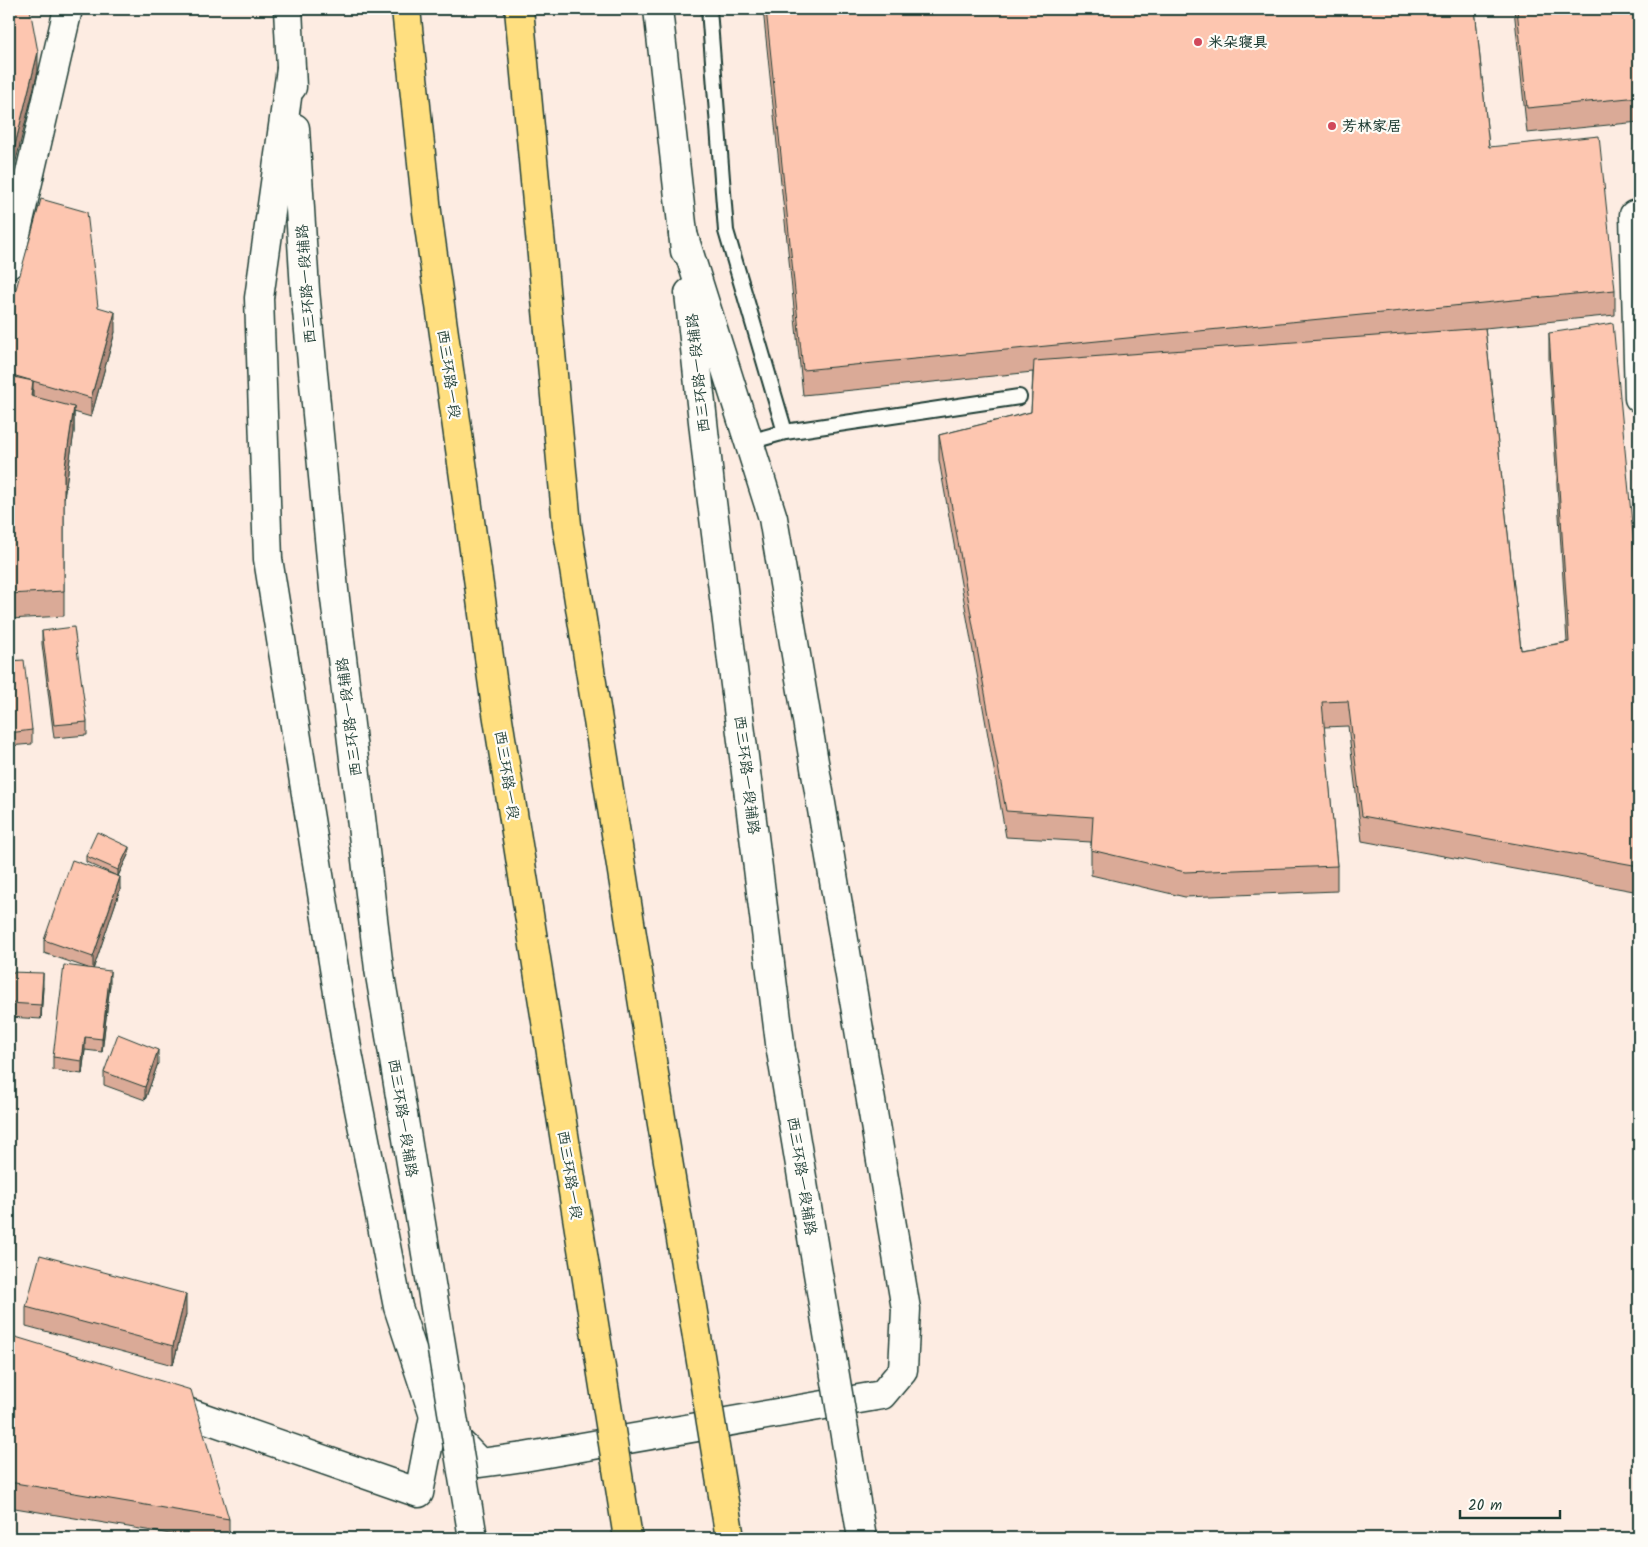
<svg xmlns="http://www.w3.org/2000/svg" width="1648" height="1547" font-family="Kalam,'LXGW WenKai TC',sans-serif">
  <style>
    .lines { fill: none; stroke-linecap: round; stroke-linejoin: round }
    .lane-casing { stroke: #1f3d34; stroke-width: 18 }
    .street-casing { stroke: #1f3d34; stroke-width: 31 }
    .secondary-casing { stroke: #1f3d34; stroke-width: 31 }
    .lane { stroke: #fdfcf7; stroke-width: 14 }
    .street { stroke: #fdfcf7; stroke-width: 28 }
    .secondary { stroke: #fdfcf7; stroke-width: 28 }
    .secondary-bridge-casing { stroke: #1f3d34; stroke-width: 31; stroke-linecap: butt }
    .highway-bridge-casing { stroke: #1f3d34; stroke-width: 31; stroke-linecap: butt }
    .secondary-bridge { stroke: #fdfcf7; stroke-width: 28 }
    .highway-bridge { stroke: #ffdf80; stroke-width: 28 }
    .wall { fill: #daaa97; stroke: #1f3d34 }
    .shaded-wall { fill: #b18b7b; stroke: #1f3d34 }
    .building { fill: #fdc6b0; stroke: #1f3d34 }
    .poi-dot { fill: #d1495b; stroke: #fdfcf7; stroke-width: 2 }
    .labels { text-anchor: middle; stroke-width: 4.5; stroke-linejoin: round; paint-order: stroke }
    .poi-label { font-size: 15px; font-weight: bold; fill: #1f3d34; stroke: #fdfcf7; text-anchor: start }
    .street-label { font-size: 15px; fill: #1f3d34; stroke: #fdfcf7 }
  </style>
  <rect width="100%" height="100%" fill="#fdece2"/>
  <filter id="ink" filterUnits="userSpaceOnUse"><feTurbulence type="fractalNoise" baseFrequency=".02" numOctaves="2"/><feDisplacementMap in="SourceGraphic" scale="10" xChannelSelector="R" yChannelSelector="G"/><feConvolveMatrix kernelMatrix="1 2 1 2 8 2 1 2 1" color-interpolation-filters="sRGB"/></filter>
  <g filter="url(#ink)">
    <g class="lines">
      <g class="lane-casing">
        <g id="lane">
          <path d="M709,9l17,222 59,201"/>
          <path d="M749,442l36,-10 234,-35"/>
        </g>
      </g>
      <g class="street-casing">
        <g id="street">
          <path d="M1634,215l5,183"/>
          <path d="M9,264l59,-255"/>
          <path d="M164,1404l255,89 15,-77"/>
        </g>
      </g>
      <g class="secondary-casing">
        <g id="secondary">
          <path d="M288,9l4,78"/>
          <path d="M658,9l27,242"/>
          <path d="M291,69l-32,229 9,261 79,489 51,259 36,109 46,47 44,-6 358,-62 21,-25 3,-61 -133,-791 -90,-284"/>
          <path d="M295,128l10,162 29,300 45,379"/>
          <path d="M689,293l21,193 71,565"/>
        </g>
      </g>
      <use href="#lane" class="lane"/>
      <use href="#street" class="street"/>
      <use href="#secondary" class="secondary"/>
      <g class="secondary-bridge-casing">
        <g id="secondary-bridge">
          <path d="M379,969l94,569"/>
          <path d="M781,1051l81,487"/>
        </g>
      </g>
      <g class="highway-bridge-casing">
        <g id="highway-bridge">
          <path d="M406,9l21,203 68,488 133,838"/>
          <path d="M519,9l48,516 95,599 68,414"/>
        </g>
      </g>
      <use href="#secondary-bridge" class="secondary-bridge"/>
      <use href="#highway-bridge" class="highway-bridge"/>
    </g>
    <g class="wall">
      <path d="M763,9h712l14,138 126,143v25l-130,13 36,322 46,-8 -18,-284v-25l90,265v294l-277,-51 -14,-115 -24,1 13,139v25l-152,6 -94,-22v-33l-85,-5 -67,-377v-25l92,-23 2,-40 -230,23z"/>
      <path d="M1514,9h125v113l-112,11z"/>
      <path d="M98,307l17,25 -24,85 -17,-5v20l-10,65v119l-55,3v-305z"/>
      <path d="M42,631l45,91v13l-33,3 -12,-94z"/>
      <path d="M9,661l23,69v14l-23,2z"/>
      <path d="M129,853l-11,23 2,14 -27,79 17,15 -8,68 -17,-2 -3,24 -29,-4v-13l35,-89 -44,-15v-13l73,-64 -31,-14v-6z"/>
      <path d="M9,972l34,15 -2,32 -32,-2z"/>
      <path d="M158,1063l-13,37 -41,-15v-13z"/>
      <path d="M26,1307l160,7 -13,51 -147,-39z"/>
      <path d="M9,1335l220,184v19h-35l-185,-31z"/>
    </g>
    <g class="shaded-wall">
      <path d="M38,52v19l-27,110v-20z"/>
      <path d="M10,166v19l-1,7v-19z"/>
      <path d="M115,312v20l-24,85v-19z"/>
      <path d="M33,381v26l-2,-11z"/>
      <path d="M74,407v25l-10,66v-25z"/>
      <path d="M129,847v6l-11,23v-6z"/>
      <path d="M120,877v13l-27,80v-13z"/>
      <path d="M110,971v13l-8,68v-13z"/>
      <path d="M43,973v14l-2,32v-14z"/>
      <path d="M85,1037v13l-3,24v-13z"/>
      <path d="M158,1050v13l-13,37v-13z"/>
      <path d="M186,1294v20l-13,51v-19z"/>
    </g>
    <g class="building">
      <path d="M9,9h21l8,43 -27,109h-2z"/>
      <path d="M766,9h709l14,138 110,-11 16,154 -812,80z"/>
      <path d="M1517,9h122v88l-112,11z"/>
      <path d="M41,199l46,13 11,95 17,5 -24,86 -82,-24v-60z"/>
      <path d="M1613,323l26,275v268l-277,-50 -14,-115 -26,1 15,164 -152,6 -94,-22 2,-33 -87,-6 -67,-376 92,-23 3,-51 451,-33 36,322 48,-8 -20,-309z"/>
      <path d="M9,376l24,5 -2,15 43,11 -10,66v118l-55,3z"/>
      <path d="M74,627l13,95 -33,3 -12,-94z"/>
      <path d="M24,660l8,70 -23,3v-72z"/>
      <path d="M97,832l32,15 -11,23 -32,-14z"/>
      <path d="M72,860l48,17 -27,80 -49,-17z"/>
      <path d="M64,965l46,6 -8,68 -17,-2 -3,24 -29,-4z"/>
      <path d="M9,972l34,1 -2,32 -32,-2z"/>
      <path d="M118,1034l40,16 -13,37 -41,-15z"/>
      <path d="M9,1101l1,2 -1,102z"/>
      <path d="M40,1255l146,39 -13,52 -147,-39z"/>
      <path d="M9,1335l182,55 38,129 -220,-37z"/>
    </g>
  </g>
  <g class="poi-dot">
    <circle cx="1198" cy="42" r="5"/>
    <circle cx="1332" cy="126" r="5"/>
  </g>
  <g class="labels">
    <g class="poi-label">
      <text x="1208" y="47">米朵寝具</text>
      <text x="1342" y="131">芳林家居</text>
    </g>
    <g class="street-label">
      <text transform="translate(306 284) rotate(-94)" y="5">西三环路一段辅路</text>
      <text transform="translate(698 373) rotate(-96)" y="5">西三环路一段辅路</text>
      <text transform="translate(449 374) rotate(82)" y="5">西三环路一段</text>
      <text transform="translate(349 717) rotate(-97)" y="5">西三环路一段辅路</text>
      <text transform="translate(507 775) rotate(81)" y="5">西三环路一段</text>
      <text transform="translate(747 775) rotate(83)" y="5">西三环路一段辅路</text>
      <text transform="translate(403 1118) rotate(81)" y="5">西三环路一段辅路</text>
      <text transform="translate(570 1175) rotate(81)" y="5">西三环路一段</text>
      <text transform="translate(802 1176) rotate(81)" y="5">西三环路一段辅路</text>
    </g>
  </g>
  <rect width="1648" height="1547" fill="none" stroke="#fdfcf7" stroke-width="30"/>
  <rect x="15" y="15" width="1618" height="1517" fill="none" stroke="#1f3d34" stroke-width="2" filter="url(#ink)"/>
  <path d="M1460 1510v8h100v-8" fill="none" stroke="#1f3d34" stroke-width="2.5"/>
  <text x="1468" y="1510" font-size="15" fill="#1f3d34" stroke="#fdfcf7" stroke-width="4" paint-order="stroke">20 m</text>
</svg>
